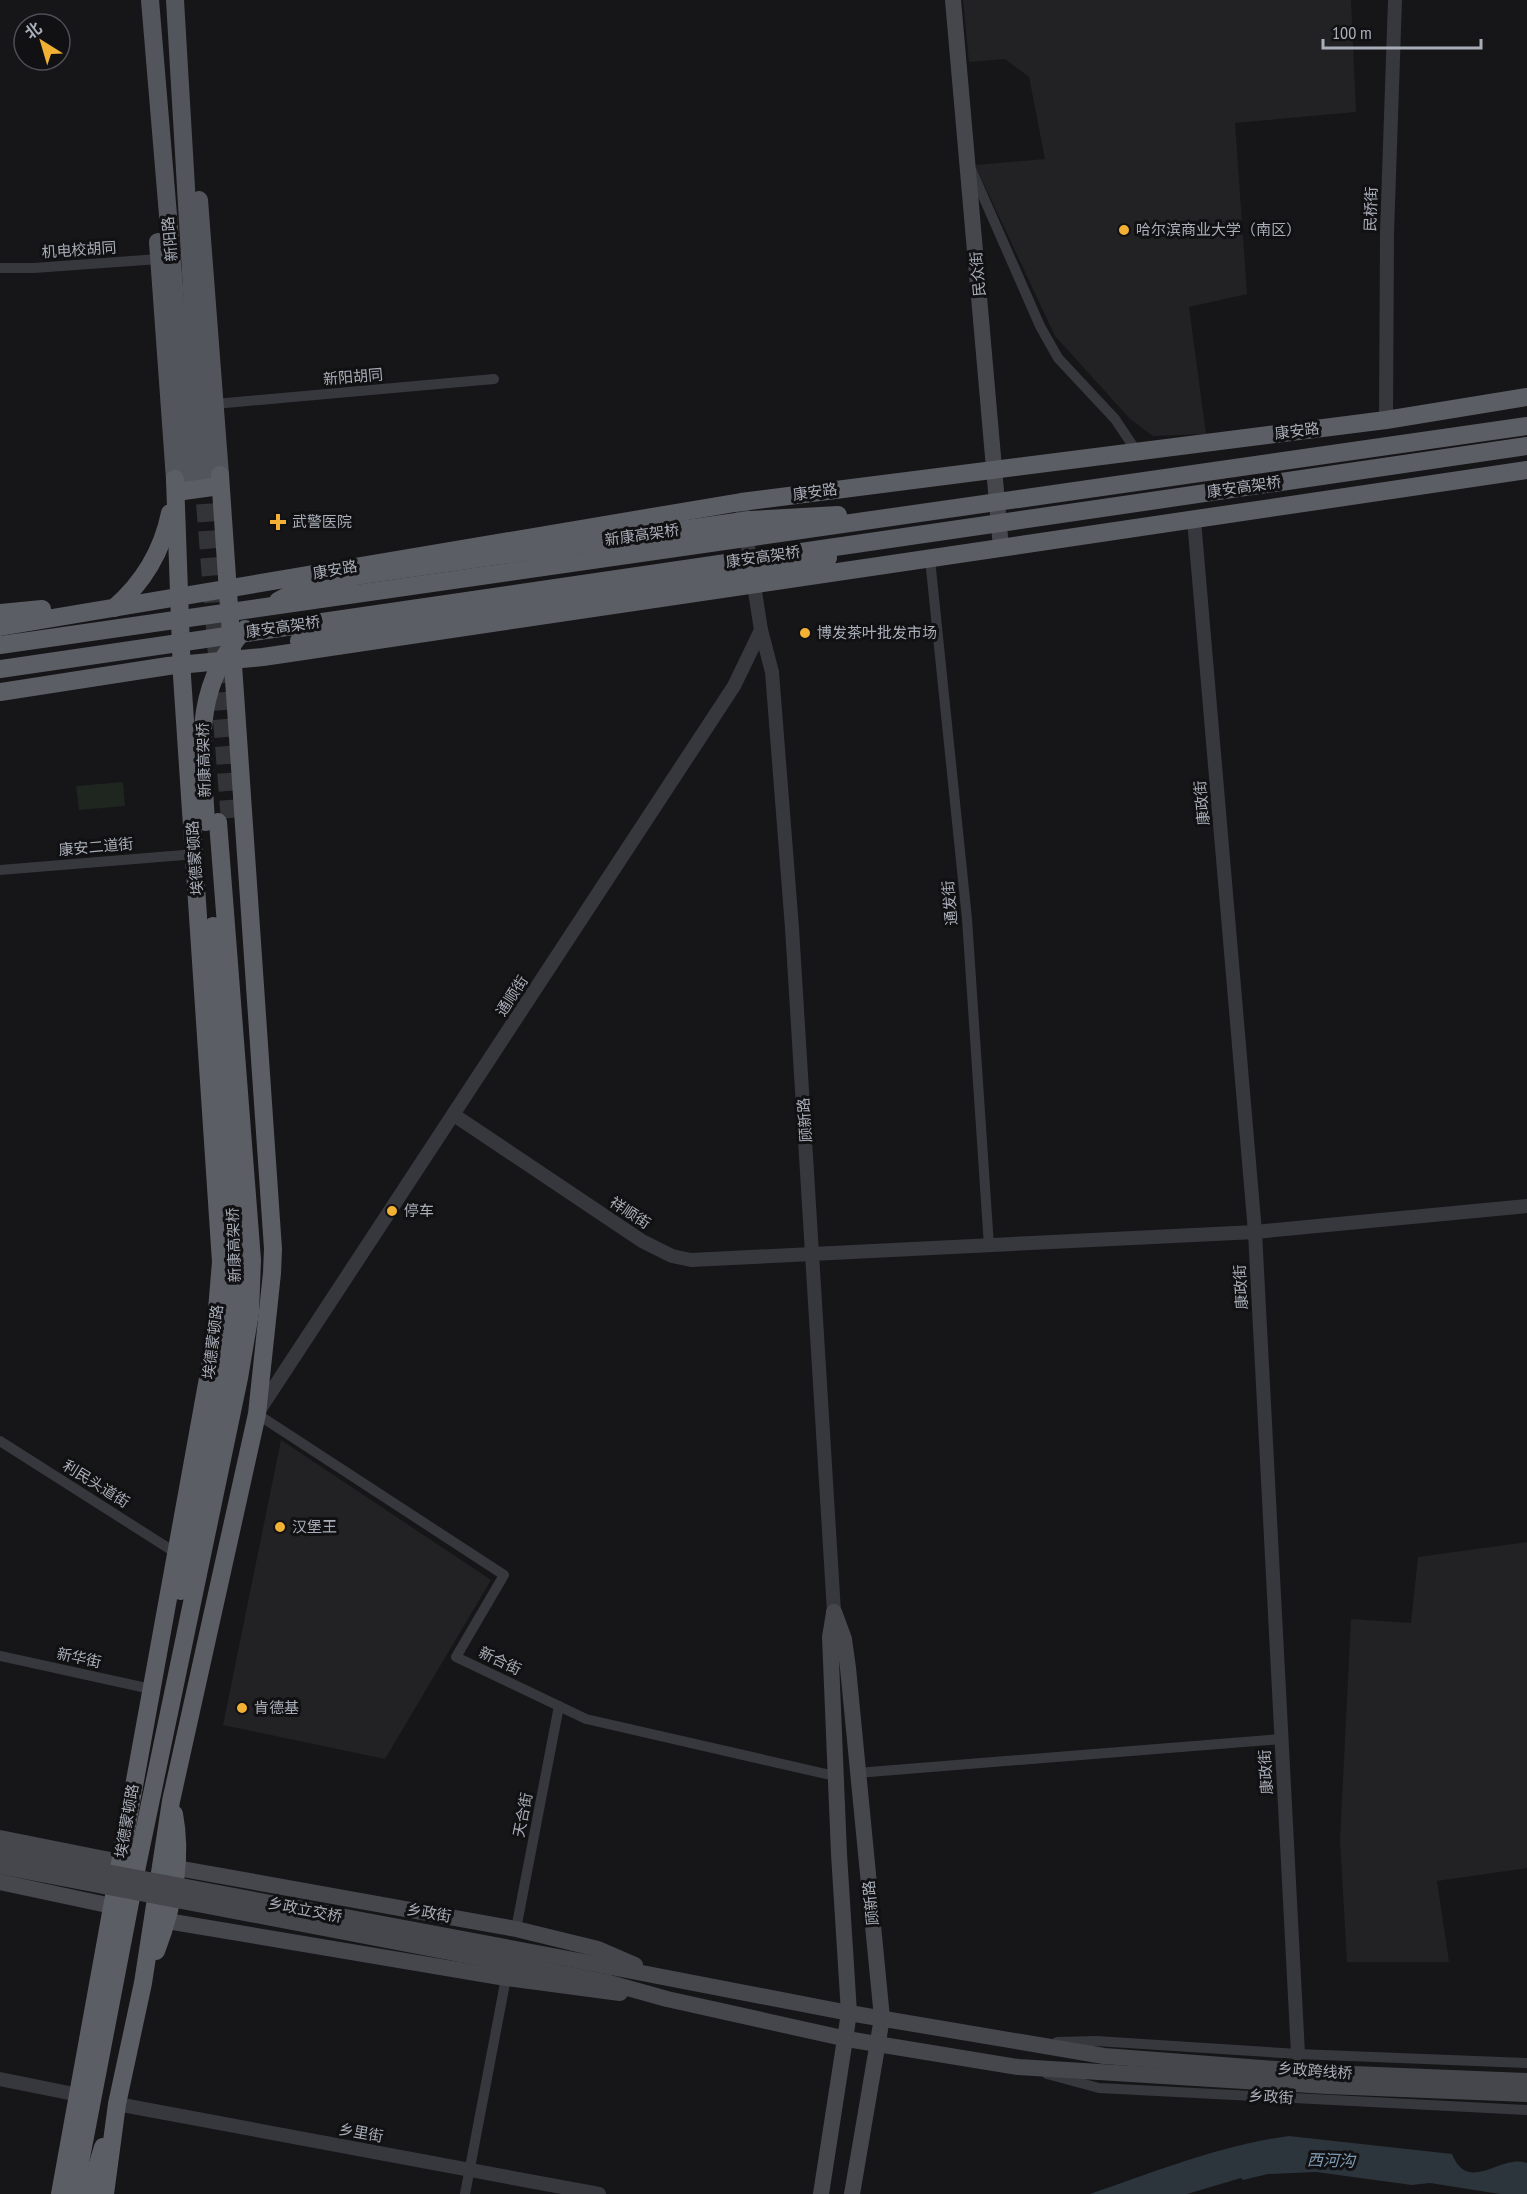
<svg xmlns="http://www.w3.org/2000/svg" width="1527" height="2194" font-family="'PT Sans Narrow','Noto Sans SC',sans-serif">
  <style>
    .built { fill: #222225 }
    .green { fill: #1e261f }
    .water { fill: #2c353c }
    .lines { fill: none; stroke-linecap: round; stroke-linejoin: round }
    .trunk-tunnel { stroke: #333438; stroke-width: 18; stroke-dasharray: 18 9; stroke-linecap: butt }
    .minor { stroke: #37383d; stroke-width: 10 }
    .tertiary { stroke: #37383d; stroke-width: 14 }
    .secondary { stroke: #45474d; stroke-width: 16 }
    .primary { stroke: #53555c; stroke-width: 18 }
    .trunk { stroke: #5b5e65; stroke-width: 18 }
    .secondary-bridge { stroke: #45474d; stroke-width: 16 }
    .trunk-bridge { stroke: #5b5e65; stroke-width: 18 }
    .poi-dot { fill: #f2b134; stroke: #111113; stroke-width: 2 }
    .labels { text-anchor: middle; stroke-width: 6; stroke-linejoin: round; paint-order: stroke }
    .street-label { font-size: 15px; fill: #a8adb8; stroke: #111113 }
    .poi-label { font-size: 15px; fill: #a8adb8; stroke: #111113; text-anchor: start }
    .water-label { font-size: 16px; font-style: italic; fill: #7f9bb3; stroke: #111113 }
  </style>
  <rect width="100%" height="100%" fill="#161618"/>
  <g class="built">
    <path d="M963,0h388l5,112 -121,11 12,171 -58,13 17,127 -53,2 -23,-17 -75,-83 -80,-171 70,-6 -16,-82 -24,-18 -36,3z"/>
    <path d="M281,1440l210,140 -106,179 -162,-34z"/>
    <path d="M1527,1542v326l-90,13 12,81h-102l-7,-122 11,-221 60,4 7,-66z"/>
  </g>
  <path class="green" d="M123,782l2,24 -46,4 -3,-24z"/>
  <path class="water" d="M1289,2136l163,18c14,35 40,10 61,8 4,-1 10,0 14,1v31h-27l-70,-11 -18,2 -96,-13 -48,2 -25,6 -2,-2 -54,16h-97c65,-22 131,-49 199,-58z"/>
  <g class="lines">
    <path class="trunk-tunnel" d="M203,477l27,344"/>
    <g class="minor">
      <path d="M972,171l68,155 18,32 57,61 22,33"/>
      <path d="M0,268h34l125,-9"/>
      <path d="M215,404l279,-25"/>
      <path d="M930,559l37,360 22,327"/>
      <path d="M0,870l196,-16"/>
      <path d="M257,1414l247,161 -48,82 130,62 249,57"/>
      <path d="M0,1441l176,112"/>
      <path d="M0,1656l151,33"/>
      <path d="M857,1773l424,-34"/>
      <path d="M516,1929l43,-223"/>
      <path d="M1057,2042l39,-1 202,13 229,9"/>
      <path d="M1047,2074l52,14 428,22"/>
      <path d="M465,2194l41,-216"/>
    </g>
    <g class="tertiary">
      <path d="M1386,420l1,-187 8,-233"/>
      <path d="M1194,520l61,712 43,822"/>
      <path d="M761,630l11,42 20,256 42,684"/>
      <path d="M454,1115l188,126 30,15 19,4 564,-28 272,-26"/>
      <path d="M258,1412l476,-726 27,-56 -20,-128"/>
      <path d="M0,2079l79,16"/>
      <path d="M117,2104l482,90"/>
    </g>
    <g class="secondary">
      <path d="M953,0l48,548"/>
      <path d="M834,1612l10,27 4,29 34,350 -30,176"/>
      <path d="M0,1838l120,24"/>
      <path d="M177,1868l339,61 82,20 37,16"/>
      <path d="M0,1882l112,24"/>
      <path d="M167,1921l339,57 114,15"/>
      <path d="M611,1967l238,46 255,43 224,17 199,8"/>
      <path d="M606,1982l61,17 180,40 171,28 309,19 200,8"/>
      <path d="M821,2194l28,-181 -10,-159 -9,-217 4,-24"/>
    </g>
    <g class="primary">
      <path d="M150,0l40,478"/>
      <path d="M175,0l28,477"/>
      <path d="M199,200l21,275"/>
      <path d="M158,242l17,237"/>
    </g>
    <g class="trunk">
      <path d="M176,492l44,-6"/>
      <path d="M114,608c30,-26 48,-56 56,-95"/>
      <path d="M0,613l42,-4"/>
      <path d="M0,627l741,-125 645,-82 141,-23"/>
      <path d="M0,692l168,-26 95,-9 1264,-187"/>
      <path d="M181,1591c23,-110 54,-221 55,-334l-23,-331"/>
      <path d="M156,1951c17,-44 27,-90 18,-137"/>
      <path d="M60,2194l154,-849 7,-83 -39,-586 -7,-197"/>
      <path d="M74,2194l63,-328 102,-488 11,-65 2,-53 -34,-438"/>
      <path d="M89,2194l14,-47"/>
      <path d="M105,2194l12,-90 26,-121 28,-182 86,-387 15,-141 1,-24 -53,-774"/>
    </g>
    <g class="secondary-bridge">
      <path d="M0,1852l611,115"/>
      <path d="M0,1866l606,116"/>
    </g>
    <g class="trunk-bridge">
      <path d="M278,601l26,-14 58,-12 388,-55 88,-5"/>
      <path d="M299,641l453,-66 76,-17"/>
      <path d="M0,645l1527,-219"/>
      <path d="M0,669l1527,-223"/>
      <path d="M206,822c-4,-74 -15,-133 39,-193"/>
    </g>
  </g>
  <g class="poi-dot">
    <circle cx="1124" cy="230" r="6"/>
    <path d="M275 513h6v6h6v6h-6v6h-6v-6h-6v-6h6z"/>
    <circle cx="805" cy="633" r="6"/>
    <circle cx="392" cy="1211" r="6"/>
    <circle cx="280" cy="1527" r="6"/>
    <circle cx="242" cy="1708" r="6"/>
  </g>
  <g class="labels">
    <g class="street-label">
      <text transform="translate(1371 209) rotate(-88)" y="5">民桥街</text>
      <text transform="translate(170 239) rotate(-95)" y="5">新阳路</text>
      <text transform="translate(79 250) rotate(-4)" y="5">机电校胡同</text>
      <text transform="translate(978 274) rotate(-95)" y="5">民众街</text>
      <text transform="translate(353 377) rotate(-5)" y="5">新阳胡同</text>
      <text transform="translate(1297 431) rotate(-7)" y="5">康安路</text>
      <text transform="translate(1244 487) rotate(-8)" y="5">康安高架桥</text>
      <text transform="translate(815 492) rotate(-8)" y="5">康安路</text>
      <text transform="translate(642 535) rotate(-8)" y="5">新康高架桥</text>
      <text transform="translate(763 557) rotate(-8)" y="5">康安高架桥</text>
      <text transform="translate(335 570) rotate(-10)" y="5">康安路</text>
      <text transform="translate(283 627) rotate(-8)" y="5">康安高架桥</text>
      <text transform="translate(204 760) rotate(-92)" y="5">新康高架桥</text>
      <text transform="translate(1202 803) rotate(-95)" y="5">康政街</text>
      <text transform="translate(96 847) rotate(-5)" y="5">康安二道街</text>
      <text transform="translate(195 858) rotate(-94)" y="5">埃德蒙顿路</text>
      <text transform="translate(950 903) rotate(-95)" y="5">通发街</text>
      <text transform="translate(512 996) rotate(-57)" y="5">通顺街</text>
      <text transform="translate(805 1120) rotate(-94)" y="5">顾新路</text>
      <text transform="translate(630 1213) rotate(33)" y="5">祥顺街</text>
      <text transform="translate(234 1245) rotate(-92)" y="5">新康高架桥</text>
      <text transform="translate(1241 1287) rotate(-93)" y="5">康政街</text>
      <text transform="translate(213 1342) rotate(-83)" y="5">埃德蒙顿路</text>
      <text transform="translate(96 1484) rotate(32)" y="5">利民头道街</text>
      <text transform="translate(79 1658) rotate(12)" y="5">新华街</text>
      <text transform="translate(500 1661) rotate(26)" y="5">新合街</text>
      <text transform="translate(1266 1772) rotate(-93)" y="5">康政街</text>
      <text transform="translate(523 1815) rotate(-79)" y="5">天合街</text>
      <text transform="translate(127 1821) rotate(-80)" y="5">埃德蒙顿路</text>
      <text transform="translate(871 1903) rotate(-96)" y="5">顾新路</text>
      <text transform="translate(305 1910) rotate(11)" y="5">乡政立交桥</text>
      <text transform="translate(429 1913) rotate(10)" y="5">乡政街</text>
      <text transform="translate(1315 2071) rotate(4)" y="5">乡政跨线桥</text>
      <text transform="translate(1271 2097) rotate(3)" y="5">乡政街</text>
      <text transform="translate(361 2133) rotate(10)" y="5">乡里街</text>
    </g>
    <g class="poi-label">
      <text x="1136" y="235">哈尔滨商业大学（南区）</text>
      <text x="292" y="527">武警医院</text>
      <text x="817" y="638">博发茶叶批发市场</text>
      <text x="404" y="1216">停车</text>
      <text x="292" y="1532">汉堡王</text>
      <text x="254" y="1713">肯德基</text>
    </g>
    <g class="water-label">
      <text transform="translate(1331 2160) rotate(2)" y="6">西河沟</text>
    </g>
  </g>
  <g transform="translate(42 42) rotate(323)"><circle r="28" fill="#111113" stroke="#4d4f55" stroke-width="1.5"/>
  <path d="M0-4.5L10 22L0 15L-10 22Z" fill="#f2b134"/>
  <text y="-9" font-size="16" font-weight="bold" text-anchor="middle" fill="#a8adb8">北</text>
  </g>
  <path d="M1323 39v9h158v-9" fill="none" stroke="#a8adb8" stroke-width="3"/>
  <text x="1332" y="39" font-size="18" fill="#a8adb8" stroke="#111113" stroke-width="4.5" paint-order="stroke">100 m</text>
</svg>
